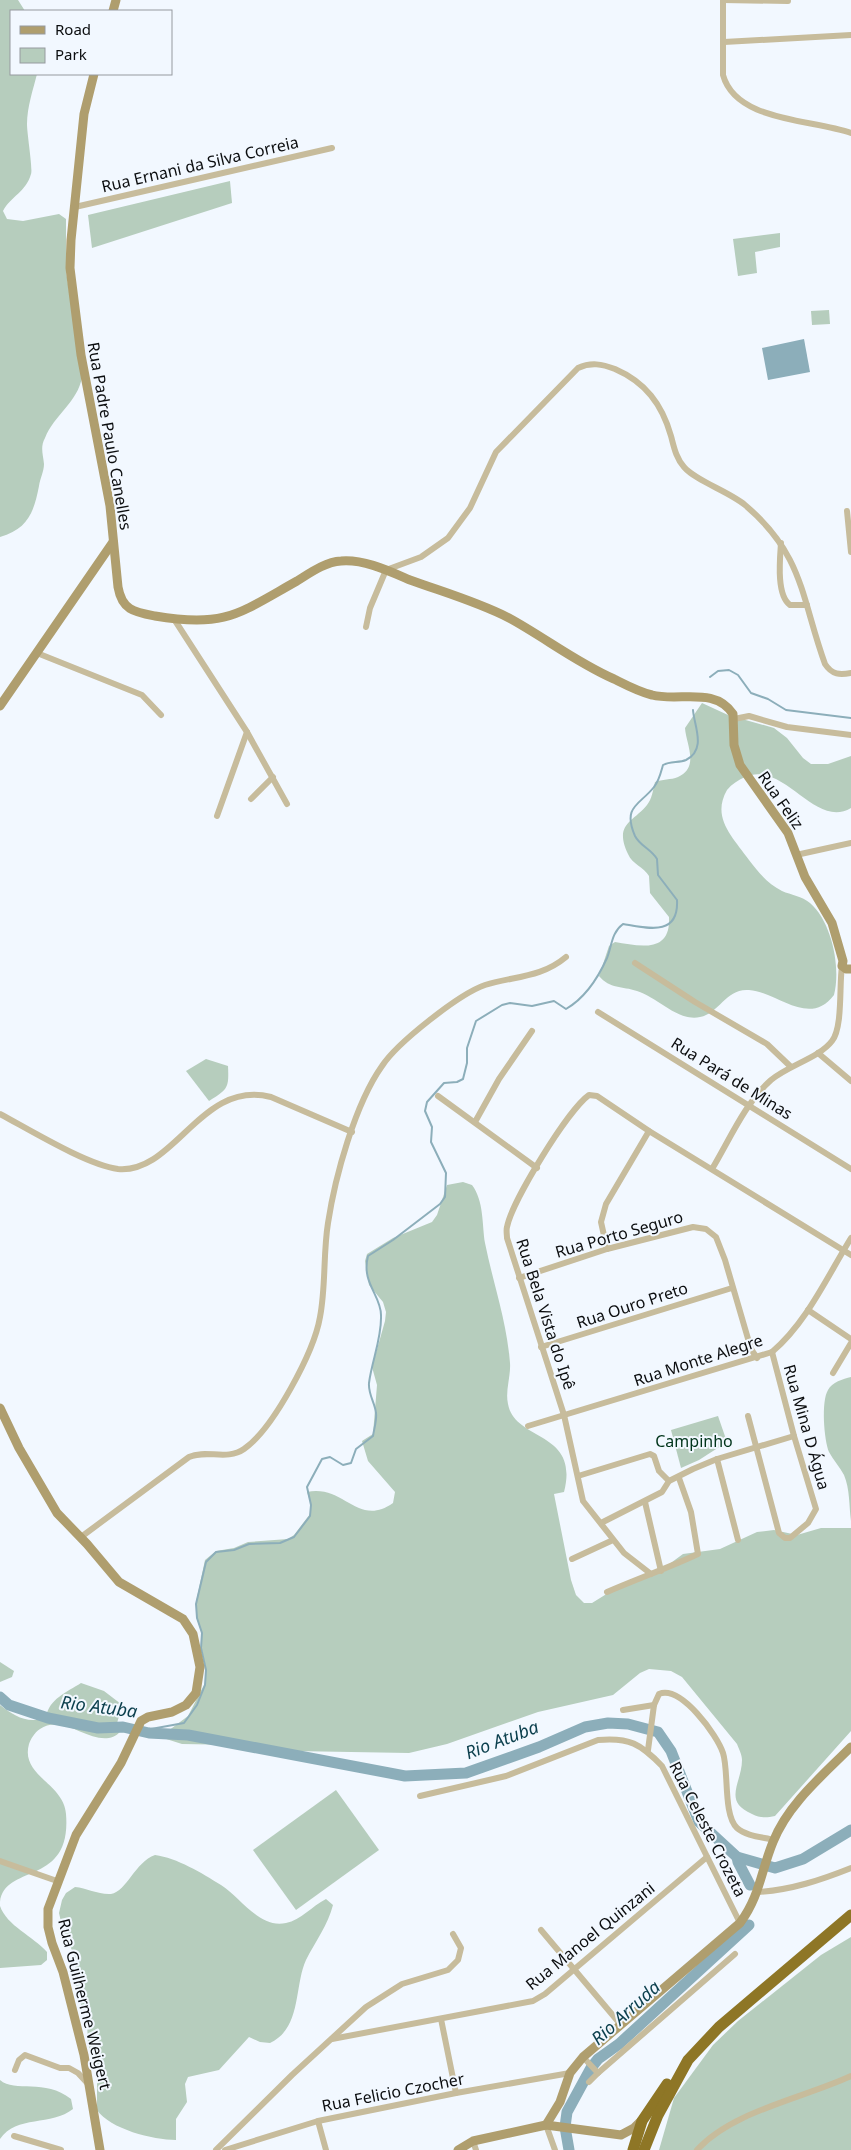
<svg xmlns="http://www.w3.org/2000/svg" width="851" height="2150" font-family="'Noto Sans',sans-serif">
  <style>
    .green { fill: #b6cdbd }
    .water { fill: #8caeba }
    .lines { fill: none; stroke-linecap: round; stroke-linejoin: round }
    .stream { stroke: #8caeba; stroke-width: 2 }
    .river { stroke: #8caeba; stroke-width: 11 }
    .street { stroke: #c7bc9c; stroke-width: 6 }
    .secondary { stroke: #af9e6e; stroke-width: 9 }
    .highway { stroke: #8e7626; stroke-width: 11 }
    .labels { text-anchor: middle; stroke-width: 4; stroke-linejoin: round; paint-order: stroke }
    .street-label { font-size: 16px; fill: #0b0d0f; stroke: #f2f8ff }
    .park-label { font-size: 16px; fill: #00341a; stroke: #f2f8ff }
    .water-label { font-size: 18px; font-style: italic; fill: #0b3f4d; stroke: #f2f8ff }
  </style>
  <rect width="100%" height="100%" fill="#f2f8ff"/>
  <g class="green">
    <path d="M0,0h18l7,11h-14v63h26c-4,16 -10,33 -10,50 0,10 6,45 4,50 -5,18 -20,22 -28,37l4,8 16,2 36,-7 7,5v52l16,106c-4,25 -28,38 -37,61 -5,9 -2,16 -1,26 0,7 -4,15 -5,22 -5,26 -11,43 -39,51z"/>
    <path d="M230,181l2,22 -140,45 -4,-33z"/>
    <path d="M780,233v14l-25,5 2,21 -19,3 -5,-37z"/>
    <path d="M829,310l1,14 -18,1 -1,-14z"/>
    <path d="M702,703l26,12 46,13 13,10 16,20 8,6h17l23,-8v52c-36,22 -67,-48 -106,-31 -7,3 -13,7 -18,13 -16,28 6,47 22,70 9,12 19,24 33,31 9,4 20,5 28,12 22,19 31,65 24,92 -25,33 -56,-3 -85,-5 -23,-2 -29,23 -49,27 -22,5 -43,-20 -63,-26 -15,-5 -27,-2 -38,-15l10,-30 6,-4c24,4 56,12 54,-25l-19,-24 -1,-17c-5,-9 -17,-12 -21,-22 -14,-30 4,-31 19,-49 5,-6 6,-15 8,-23 7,-3 16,-2 23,-5 22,-10 8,-33 7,-49z"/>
    <path d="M206,1059l22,7c1,22 0,23 -19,35l-23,-30z"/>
    <path d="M463,1182l9,3c12,16 10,39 13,58 8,40 22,79 25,120 1,13 -5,28 -2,41 7,38 72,26 56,88l-10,2 17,86 5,15 8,8h8l29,-18 47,-20 15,-11 37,-5 37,-17 17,-2 23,5 24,-7h30v203l-76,85c-9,2 -15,2 -23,-2 -30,-13 -10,-31 -10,-54 0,-5 -3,-11 -5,-16l-55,-67 -11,-6 -22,-2 -9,4 -27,22 -75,17 -91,32 -38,9 -116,-2 -55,-6 -56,-1 -22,-7 28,-21 17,-33 1,-15 -5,-22v-15l-5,-15v-14l9,-42 11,-9 18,-3 14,-6 40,-3 6,-4 16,-21 1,-10 -4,-12c37,-8 51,36 86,11l2,-11 -27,-31 -6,-20 11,-7 4,-49 -5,-18 13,-46 1,-9 -3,-10 -14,-17 -4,-24 2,-7 26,-16 39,-16 5,-7 10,-30z"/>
    <path d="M851,1377v144c-2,-15 -1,-32 -7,-46 -4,-8 -11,-15 -15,-23 -5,-12 -8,-51 -1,-62 4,-8 15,-11 23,-13z"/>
    <path d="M718,1416l9,26 -28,18 -18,8 -10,-38z"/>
    <path d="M0,1662l14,9 -2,6 -12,5z"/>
    <path d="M81,1683l23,8 17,13c2,8 -5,15 -4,24l4,3c-22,24 -55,-20 -81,-2 -6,4 -9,10 -11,15 -9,32 35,39 37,70 6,73 -61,49 -66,88v-197c14,11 29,20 46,12 3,-18 21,-25 35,-34z"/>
    <path d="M336,1790l43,60 -83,60 -43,-60z"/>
    <path d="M155,1855c22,3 47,18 66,30 20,13 39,44 65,38 15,-3 26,-17 40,-24l7,6c-5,20 -18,37 -27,55 -12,26 -4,68 -36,83l-10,-1 -11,-5 -30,33 -31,7 -3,7 2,18 -11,17v21c-23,0 -66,-11 -79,-30v-42l-9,-24 -1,-22 -11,-32 -1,-32 -13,-32 -3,-13 3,-13 4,-7 9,-6c12,1 24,8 36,7 16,-3 24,-32 44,-39z"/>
    <path d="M0,1906c7,20 33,30 47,46v8l-6,5 -41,3z"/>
    <path d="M851,1937v213h-192l15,-52 39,-53 25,-24 83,-66z"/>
    <path d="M0,2080c15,13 45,-2 71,19l2,10c-21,17 -57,6 -73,30z"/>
  </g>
  <path class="water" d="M804,339l6,33 -42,8 -6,-32z"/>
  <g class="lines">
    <g class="stream">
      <path d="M710,677l8,-6 11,-1 9,5 13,18 17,6 18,11 65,8"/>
      <path d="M140,1731l44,-8 13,-18 8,-20 1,-15 -5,-22 1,-15 -5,-15 -1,-14 10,-42 10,-10 18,-2 15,-6 31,-1 14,-6 16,-21 1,-11 -4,-18 15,-28 8,-2 13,8 8,-2 5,-14 17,-13c1,-7 4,-16 3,-23 -1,-10 -8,-19 -7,-30 3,-23 13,-45 12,-68 0,-20 -20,-32 -13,-59l25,-16 47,-36 5,-7 1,-24 -15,-31 1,-15 -7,-16 2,-9 17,-19 13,-1 6,-3 4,-16v-15l9,-27 26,-16 8,-2 22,3 22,-5 12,8c19,-11 32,-31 41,-51 5,-12 4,-25 16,-34 24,4 56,13 54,-24l-19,-25 -1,-16c-6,-10 -17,-13 -22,-23 -13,-30 5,-31 19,-49 5,-6 7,-15 9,-22 7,-4 16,-2 23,-5 21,-11 8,-34 7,-50"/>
    </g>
    <g class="river">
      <path d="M0,1697l9,8 39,13 50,10 25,-1 26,6 39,2 217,41 61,-3 73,-26 46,-20 23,-4 20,1 30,8 13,19 28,71 38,35 38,11 28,-9 48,-29"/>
      <path d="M737,1857l1,5 12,23"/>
      <path d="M569,2150l-4,-23 2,-15 24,-44 7,-9 21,-15 130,-119"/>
    </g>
    <g class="street">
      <path d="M723,0v75c13,47 89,44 128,58"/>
      <path d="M723,0l65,1"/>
      <path d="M724,42l127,-7"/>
      <path d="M75,207l257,-59"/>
      <path d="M847,511l4,41"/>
      <path d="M781,543c-1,15 -5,52 9,62h17"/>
      <path d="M174,619l73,113 40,72"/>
      <path d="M366,627l4,-19 16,-38 35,-13 27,-19 22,-30 26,-56 82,-84c13,-6 24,-4 37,1 30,13 47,35 56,67 3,11 5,22 13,31 12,14 44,24 61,38 59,50 56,93 80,159 7,11 15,11 26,9"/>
      <path d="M37,653l105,42 19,20"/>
      <path d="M734,719l15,-3 38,11 64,8"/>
      <path d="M251,799l22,-22"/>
      <path d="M217,816l30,-84"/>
      <path d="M796,855l55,-12"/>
      <path d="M635,963l60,39 72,42 23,22"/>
      <path d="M598,1012l253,157"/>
      <path d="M818,1053l33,28"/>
      <path d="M438,1096l99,72"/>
      <path d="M0,1114c30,16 87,51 118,55 57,5 83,-90 153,-72l81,35"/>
      <path d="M475,1122l24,-43 33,-48"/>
      <path d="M712,1169c18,-30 33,-66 59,-89 18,-15 48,-22 61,-39 11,-14 7,-56 10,-75"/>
      <path d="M607,1249l-6,-27 5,-18 43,-73"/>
      <path d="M519,1278l88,-29 86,-22 13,2 10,8 9,23 26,89 6,9"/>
      <path d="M808,1310l43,29"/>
      <path d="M541,1347l191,-59"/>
      <path d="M833,1373l18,-30"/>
      <path d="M748,1416l31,117 6,5h5l18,-15 8,-14 -22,-73 -22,-84"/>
      <path d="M528,1426l244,-74c35,-30 55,-75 79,-114"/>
      <path d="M717,1459l21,81"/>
      <path d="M578,1476l72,-22 4,2 5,15 10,10"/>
      <path d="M645,1502l16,69"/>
      <path d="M601,1523l61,-31 7,-11 24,-12 24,-10 77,-23"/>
      <path d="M81,1537l108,-80c17,-8 38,4 55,-8 29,-20 70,-97 76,-132 6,-31 3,-63 8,-94 7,-46 27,-119 54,-157 15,-23 77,-72 103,-81 29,-9 56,-7 81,-28"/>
      <path d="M572,1559l41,-19"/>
      <path d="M651,1574l-27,-21 -41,-52 -19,-86 -57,-177c0,-3 -1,-8 0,-11 5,-26 61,-117 82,-132l8,1 52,35 202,124"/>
      <path d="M607,1592c30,-13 61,-24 91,-38l-7,-42 -12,-34"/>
      <path d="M623,1710l31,-5"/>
      <path d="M648,1750l6,-45 5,-11c22,-9 58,41 64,59 6,18 0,62 14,75 9,8 25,9 37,12"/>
      <path d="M420,1796l86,-20 92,-36c31,-3 43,4 64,26l78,157"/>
      <path d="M0,1861l57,20"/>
      <path d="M758,1892c33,-2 63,-12 93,-24"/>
      <path d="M541,1930l80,95"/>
      <path d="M441,2019l15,74"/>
      <path d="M332,2039l201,-38 12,-7 162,-137"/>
      <path d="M583,2057l15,16 -9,9"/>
      <path d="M15,2070l4,-10 6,-5 35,13h9l9,5 11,12"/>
      <path d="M598,2073l137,-119"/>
      <path d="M318,2121l8,29"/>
      <path d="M546,2125l9,25"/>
      <path d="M14,2136l47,14"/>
      <path d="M473,2141l3,9"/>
      <path d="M216,2150l76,-75 74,-68 36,-23 46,-14 10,-10 3,-12 -8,-14"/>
      <path d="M225,2150l93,-29 138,-28 114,-20"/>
      <path d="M697,2150c35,-39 107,-52 154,-74"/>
    </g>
    <g class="secondary">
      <path d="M113,11l3,-11"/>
      <path d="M94,74l-10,40 -13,126 -1,28 11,87 29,151 8,81c4,23 16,25 37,29 70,12 83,-2 142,-35 13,-8 28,-19 44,-20 23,-2 48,10 69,19 33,12 68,22 99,38 35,19 68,45 105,61 12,6 25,13 38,16 27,7 63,-9 81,19l1,31 6,20 48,68 17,44 27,46 11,38 -1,5 4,3h5"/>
      <path d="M0,706l113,-164"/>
      <path d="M0,1408l19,40 38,65 30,31 32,38 64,37 10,15 7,33 -4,26 -10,12 -14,7 -24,5 -7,4 -20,42 -45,72 -28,74v18l4,16 11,29 21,83 16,95"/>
      <path d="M546,2125l14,-23 10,-29 13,-16 157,-134c20,-27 21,-52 33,-81 15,-38 50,-67 78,-95"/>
      <path d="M458,2150l15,-9 73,-16 75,10 13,-7 7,-7"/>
    </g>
    <g class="highway">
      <path d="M633,2150l9,-29 25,-37"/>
      <path d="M644,2150l14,-35 30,-55 31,-33 132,-112"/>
    </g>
  </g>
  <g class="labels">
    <g class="street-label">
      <text transform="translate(200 164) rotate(-13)" y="6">Rua Ernani da Silva Correia</text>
      <text transform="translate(110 436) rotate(80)" y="6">Rua Padre Paulo Canelles</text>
      <text transform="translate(781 800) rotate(55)" y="6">Rua Feliz</text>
      <text transform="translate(732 1078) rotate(32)" y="6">Rua Pará de Minas</text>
      <text transform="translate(619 1234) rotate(-16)" y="6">Rua Porto Seguro</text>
      <text transform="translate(632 1305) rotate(-18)" y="6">Rua Ouro Preto</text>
      <text transform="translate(546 1314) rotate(72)" y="6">Rua Bela Vista do Ipê</text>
      <text transform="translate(698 1360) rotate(-18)" y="6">Rua Monte Alegre</text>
      <text transform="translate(807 1427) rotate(74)" y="6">Rua Mina D Água</text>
      <text transform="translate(708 1829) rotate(63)" y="6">Rua Celeste Crozeta</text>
      <text transform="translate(590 1936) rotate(-39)" y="6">Rua Manoel Quinzani</text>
      <text transform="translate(85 2004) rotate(76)" y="6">Rua Guilherme Weigert</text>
      <text transform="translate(393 2092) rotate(-11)" y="6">Rua Felicio Czocher</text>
    </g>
    <g class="park-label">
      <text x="694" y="1447">Campinho</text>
    </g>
    <g class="water-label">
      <text transform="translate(99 1707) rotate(7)" y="6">Rio Atuba</text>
      <text transform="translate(502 1740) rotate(-21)" y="6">Rio Atuba</text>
      <text transform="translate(626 2013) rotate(-42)" y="6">Rio Arruda</text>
    </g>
  </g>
  <rect x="10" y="10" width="162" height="65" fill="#f2f8ff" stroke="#969a9f"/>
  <rect x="20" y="26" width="25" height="8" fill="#af9e6e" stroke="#969a9f"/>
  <text x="55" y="35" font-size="15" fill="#0b0d0f">Road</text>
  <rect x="20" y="48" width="25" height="15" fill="#b6cdbd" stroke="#969a9f"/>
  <text x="55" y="60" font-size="15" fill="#0b0d0f">Park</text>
</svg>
